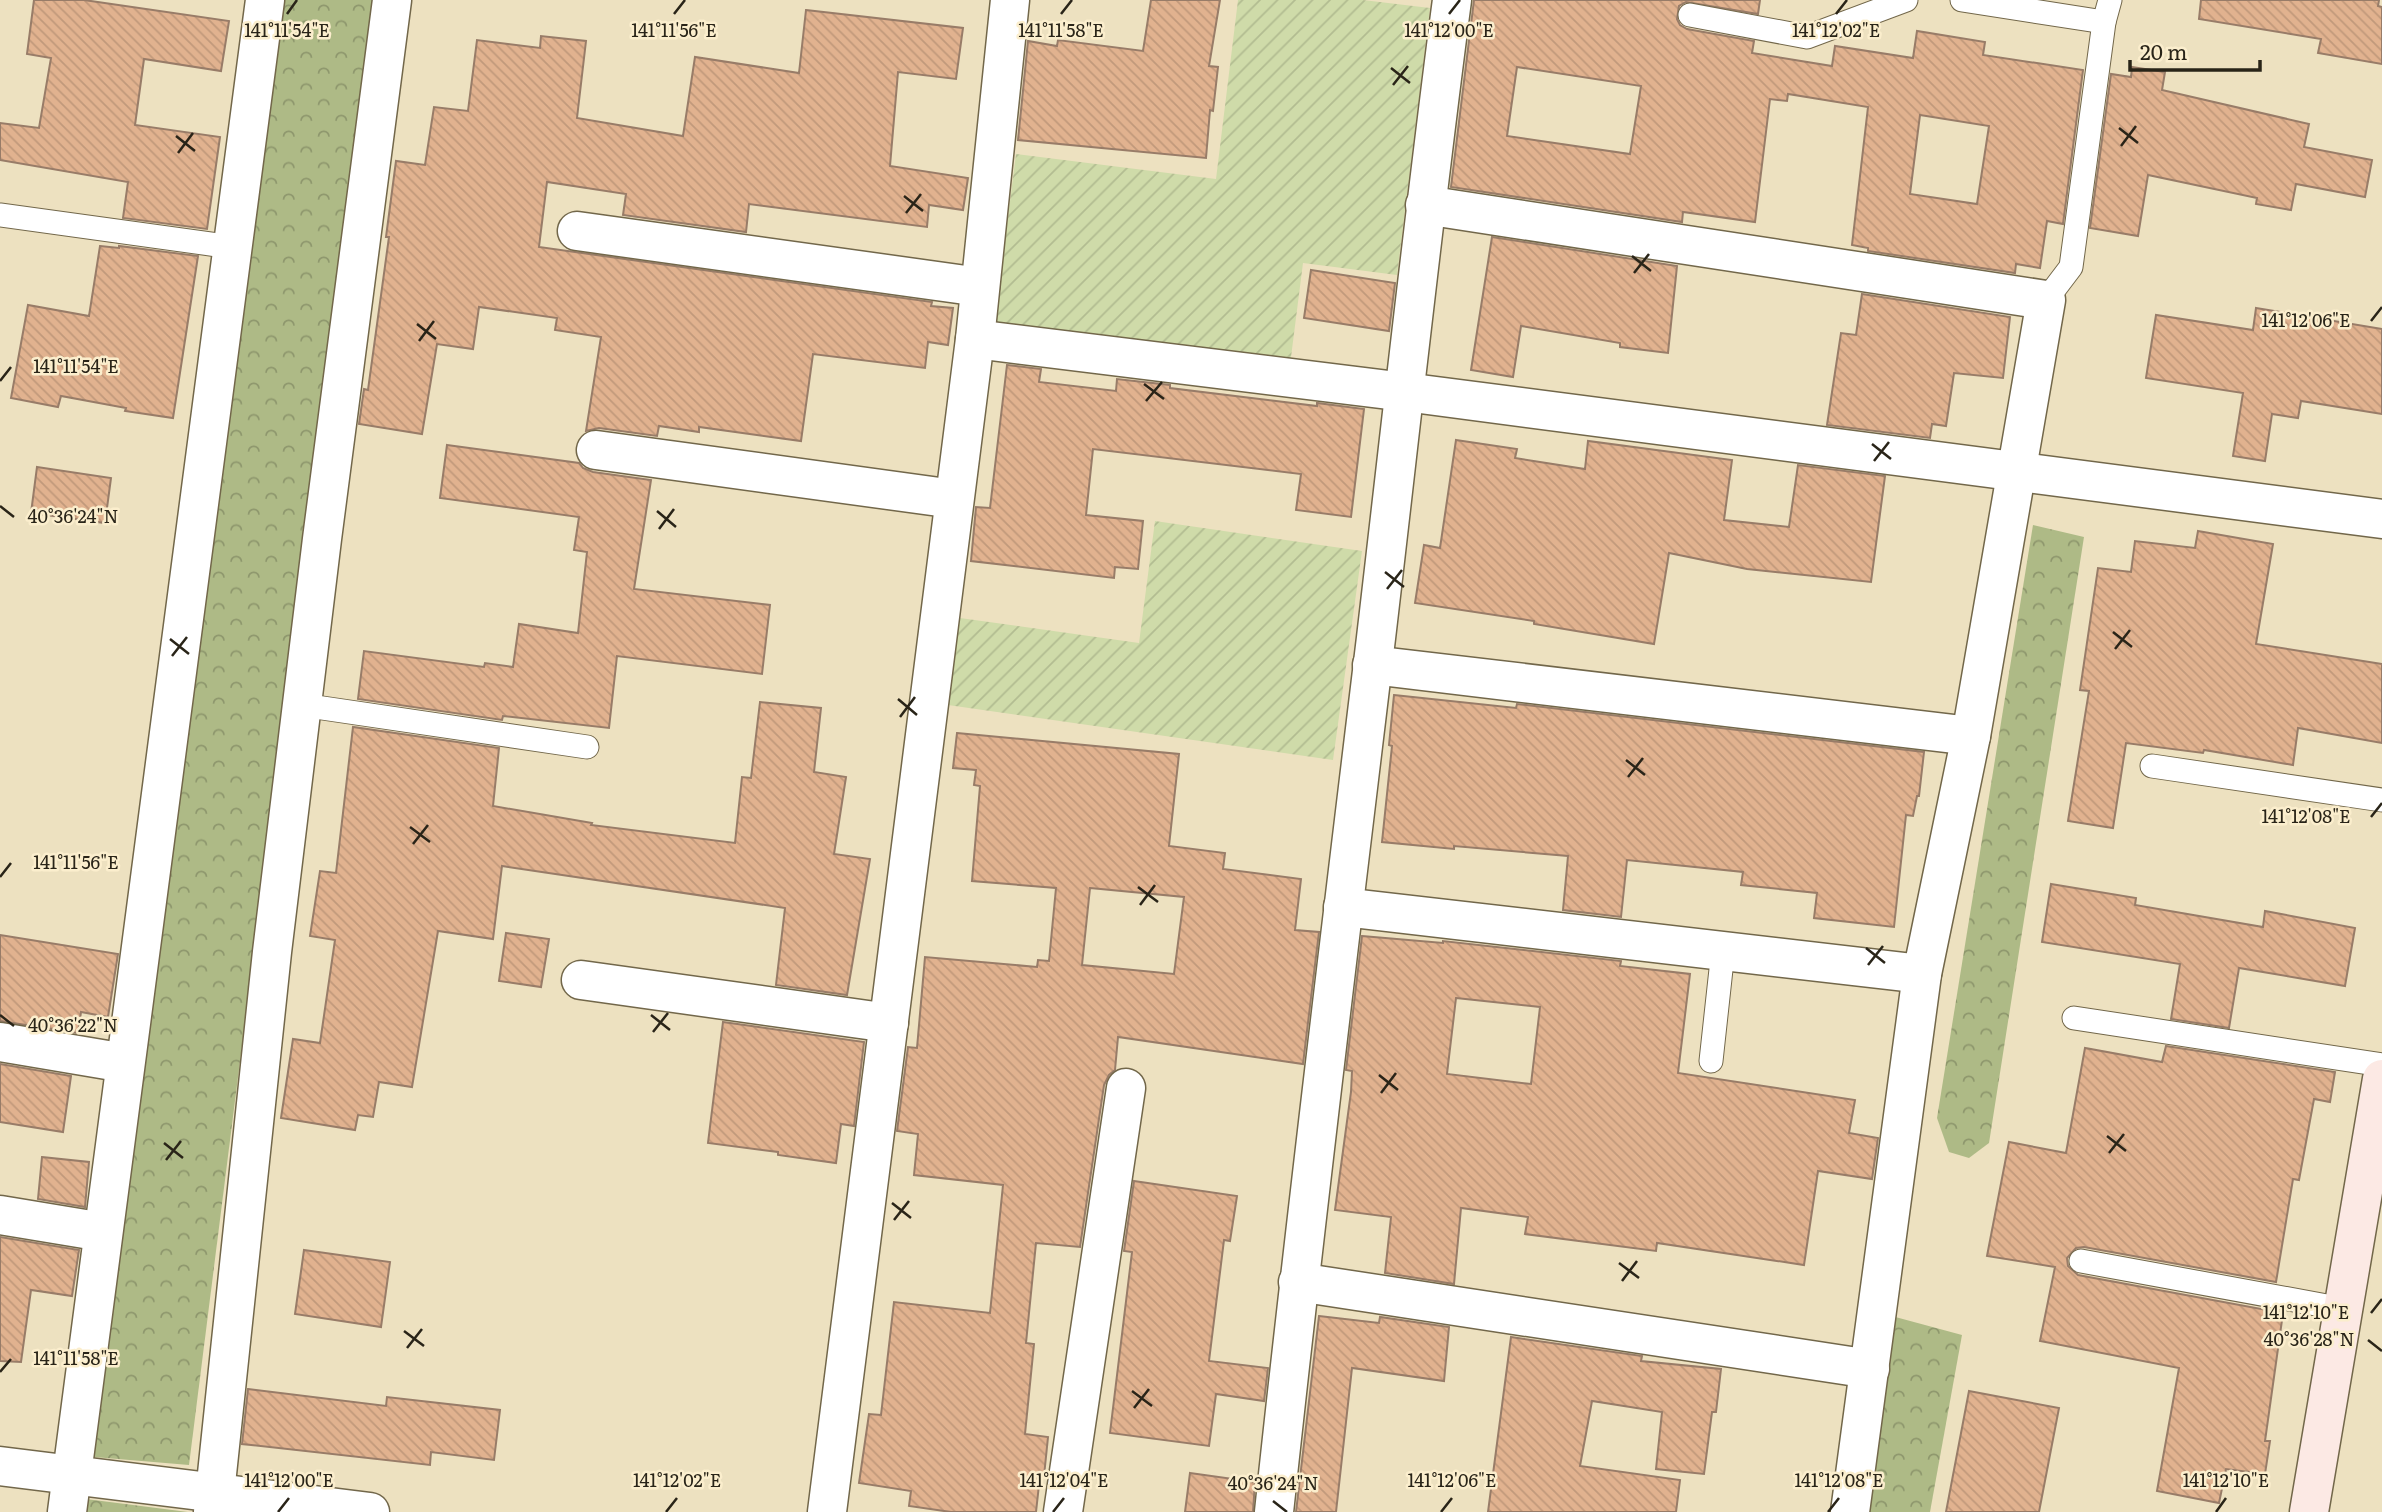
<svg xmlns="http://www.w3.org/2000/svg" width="2382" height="1512" font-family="Literata,serif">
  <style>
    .forest { fill: url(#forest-crowns) }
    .garden { fill: url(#garden-furrows) }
    .building { fill: url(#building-back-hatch); stroke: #987c68; stroke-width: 2; fill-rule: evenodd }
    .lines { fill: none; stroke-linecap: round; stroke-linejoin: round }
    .lane-casing { stroke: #72674a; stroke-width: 25 }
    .street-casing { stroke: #72674a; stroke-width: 41 }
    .secondary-casing { stroke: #72674a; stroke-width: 41 }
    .lane { stroke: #fff; stroke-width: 23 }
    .street { stroke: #fff; stroke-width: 38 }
    .secondary { stroke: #fce9e4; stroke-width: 38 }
    .ticks { fill: none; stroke: #292418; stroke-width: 2.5 }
    .ticks-label { font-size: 18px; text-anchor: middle; fill: #292418; stroke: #fbeecd; stroke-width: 5; stroke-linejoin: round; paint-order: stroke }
  </style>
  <defs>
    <pattern id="forest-crowns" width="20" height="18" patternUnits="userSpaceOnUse" patternTransform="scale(1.75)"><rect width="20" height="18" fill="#aeba86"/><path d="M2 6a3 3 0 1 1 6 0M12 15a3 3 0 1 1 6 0" fill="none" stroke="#8e976d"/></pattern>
    <pattern id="garden-furrows" width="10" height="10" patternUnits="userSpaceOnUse" patternTransform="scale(1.75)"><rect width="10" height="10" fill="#cfdba9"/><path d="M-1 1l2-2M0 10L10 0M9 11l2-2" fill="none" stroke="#b2bc91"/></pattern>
    <pattern id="building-back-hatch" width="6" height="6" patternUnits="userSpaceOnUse" patternTransform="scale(1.75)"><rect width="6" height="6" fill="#e1b28f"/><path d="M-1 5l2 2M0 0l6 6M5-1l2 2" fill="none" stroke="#c1997b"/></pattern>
  </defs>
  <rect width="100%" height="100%" fill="#ede1c0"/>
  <g class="forest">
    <path d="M285,0h89l-185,1465 -95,-8z"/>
    <path d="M2033,525l51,12 -95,606 -20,15 -20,-6 -12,-34z"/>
    <path d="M1888,1315l74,20 -32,177h-68z"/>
    <path d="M86,1499l102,13h-102z"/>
  </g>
  <g class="garden">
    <path d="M1238,0h125l67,8 -33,267 -94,-12 -13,102 -296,-37 22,-174 200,25z"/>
    <path d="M1155,521l207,30 -29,209 -385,-55 12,-87 179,25z"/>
  </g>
  <g class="building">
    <path d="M34,0h50l145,21 -8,50 -77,-12 -9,66 85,12 -13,92 -84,-11 5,-36 -128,-22v-37l39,5 12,-70 -24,-4z"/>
    <path d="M1151,0h69l-11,66 9,1 -5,44 -3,-1 -4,48 -188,-18 10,-99 29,5 1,-6 85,11z"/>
    <path d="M1474,0h286l-2,14 -72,-12 -7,4 -2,13 3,6 7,4 67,12 -2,12 80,13 3,-20 78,12 4,-27 68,11 -2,13 100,15 -20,154 -16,-3 -7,47 -24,-4 -1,9 -147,-22v-3l-16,-3 16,-138 -80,-13 -1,7 -17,-2 -15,123 -72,-10 -1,10 -231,-35zM1517,67l124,19 -11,68 -123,-18zM1920,115l69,11 -12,78 -67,-10z"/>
    <path d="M2201,0h178l-1,6 4,1v57l-64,-11 3,-14 -122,-20z"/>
    <path d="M806,10l157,18 -7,51 -58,-7 -8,94 78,12 -5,32 -34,-5 -2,22 -178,-23 -3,28 -123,-17 3,-21 -79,-12 -8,65 393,55 -1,4 22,2 -5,37 -20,-3 -3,26 -112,-14 -12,87 -102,-14v5l-40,-6 -2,10 -58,-8 -13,3 15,-94 -46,-7 2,-12 -78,-11 -6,42 -36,-5 -15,90 -63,-10 5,-35 4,1 21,-153h-3l10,-76 29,4 9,-58 34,4 9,-71 63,8 1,-12 45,5 -9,77 106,18 12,-79 104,16z"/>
    <path d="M2132,67l33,5 -3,18 147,34 -5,23 68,13 -7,37 -69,-13 -5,26 -35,-6 1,-6 -109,-23 -10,61 -48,-8 21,-154 20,3z"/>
    <path d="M1492,237l185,29 -9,87 -48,-6v-4l-99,-17 -8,51 -42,-7z"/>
    <path d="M100,246l19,2v-2l79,10 -25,162 -48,-7 1,-3 -65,-12 -3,11 -47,-9 17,-93 61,11z"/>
    <path d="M1311,270l84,13 -6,48 -85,-13z"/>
    <path d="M1862,294l148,23 -7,61 -49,-5 -8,53 -14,-2 -2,14 -103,-13 14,-92 15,2z"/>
    <path d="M2256,308l126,21v85l-81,-13 -3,17 -26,-4 -7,47 -32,-5 10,-63 -97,-15 10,-63 97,15z"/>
    <path d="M1007,365l34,4 -2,13 77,9 1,-12 53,6v3l147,18v-3l47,6 -13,108 -55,-7 5,-36 -208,-25 -7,66 57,6 -5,48 -23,-2 -1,11 -143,-17 5,-54 14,1z"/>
    <path d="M1456,440l61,9 -2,9 70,11 3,-28 144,19 -8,60 65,7 9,-62 87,11 -14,106 -124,-13 -78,-16 -15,91 -120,-20v-3l-119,-18 9,-58 16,3z"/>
    <path d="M447,445l132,18 4,5 10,4 58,8 -17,109 136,16 -8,69 -145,-18 -8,72 -106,-12 -1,4 -144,-21 6,-48 120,16 1,-4 28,4 6,-43 59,9 9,-81 -13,-2 5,-33 -139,-19z"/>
    <path d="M37,467l74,11 -6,45 -74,-10z"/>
    <path d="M2198,531l75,13 -17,100 126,20v79l-84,-15 -5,37 -89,-15 -1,3 -77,-10 -13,85 -45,-7 21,-130 -9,-1 18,-122 33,4 4,-31 60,7z"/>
    <path d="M1394,695l122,13 1,-4 407,48 -5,44h-2l-4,20 -7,-1 -12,112 -80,-9 3,-25 -76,-8 2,-13 -116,-12 -6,57 -58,-7 5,-54 -114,-10v3l-72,-7 10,-96 -3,-1z"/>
    <path d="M760,702l61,6 -7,64 32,5 -12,77 36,5 -23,136 -71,-10 9,-77 -283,-42 -9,73 -55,-8 -26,156 -33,-5 -6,35 -15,-2 -3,15 -74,-12 12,-79 27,4 15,-103 -25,-4 10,-65 16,2 17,-146 146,21 -6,58 99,17 -1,2 144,18 7,-66 9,1z"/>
    <path d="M957,733l222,21 -10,92 56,7 -2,16 78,10 -6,51 24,2 -16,132 -185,-27 -3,33 -6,5 -5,10 -24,162 -44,-4 -10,100 8,1 -9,90 23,3 -4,39h-4l-4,36h-85l-42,-6 2,-15 -52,-8 10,-69 12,1 13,-113 96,11 13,-128 -89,-10 4,-41 -21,-3 11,-84 9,1 8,-91 112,10 1,-7 11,1 7,-73 -84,-7 8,-95 -6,-1 2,-15 -23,-2zM1090,888l94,9 -10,77 -92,-9z"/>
    <path d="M2051,884l85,14 -1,7 128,22 2,-16 90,17 -10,58 -106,-18 -10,60 -58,-9 9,-55 -138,-22z"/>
    <path d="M506,933l43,6 -8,48 -42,-6z"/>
    <path d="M0,935l118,19 -10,63 -27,-5 -3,21 -78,-12z"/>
    <path d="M1362,936l81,7v-2l178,20 -1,5 70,8 -12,99 177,27 -6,33 29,5 -6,41 -54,-8 -14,94 -147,-22 -1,8 -131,-17 3,-17 -67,-9 -7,76 -69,-11 6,-56 -56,-7 16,-118 1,-21 -6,-1zM1456,998l84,9 -9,77 -84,-10z"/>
    <path d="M723,1022l141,20 -10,84 -13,-2 -5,39 -58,-8v-3l-70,-9z"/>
    <path d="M2166,1046l169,26 -5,30 -16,-3 -15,81 -6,-1 -17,103 -192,-35 -8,1 -9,10 1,8 10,9 205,38 -18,128h5l-5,33 -39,-5 -7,34 -62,-12 22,-123 -139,-27 15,-74 -68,-11 22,-114 57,11 19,-105 77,14z"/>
    <path d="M0,1064l71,12 -8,56 -63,-10z"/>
    <path d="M42,1157l47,5 -4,45 -47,-8z"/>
    <path d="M1134,1181l103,15 -7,45 -6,-1 -15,121 59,7 -4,33 -48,-7 -7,52 -99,-13 22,-181 -8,-1z"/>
    <path d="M0,1237l79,13 -7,46 -41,-6 -10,72 -21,-1z"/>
    <path d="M304,1250l86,12 -9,65 -86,-13z"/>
    <path d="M1319,1316l60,7 1,-6 69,10 -5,54 -92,-13 -16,144h-40z"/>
    <path d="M1511,1337l131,19 -1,5 80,8 -5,43h-4l-8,62 -48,-5 6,-57 -70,-11 -12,65 100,14 -4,32h-188z"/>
    <path d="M248,1389l138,17 1,-9 113,13 -6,50 -63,-8 -1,13 -188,-21z"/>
    <path d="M1969,1391l90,17 -20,104h-93z"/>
    <path d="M1190,1473l65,9 -2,30h-68z"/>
  </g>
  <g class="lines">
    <g class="lane-casing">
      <g id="lane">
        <path d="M1962,0l142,22"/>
        <path d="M1690,15l117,22 99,-37"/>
        <path d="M0,215l232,32"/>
        <path d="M2046,300l25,-33 33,-245 6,-22"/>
        <path d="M302,705l285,42"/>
        <path d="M2152,766l230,34"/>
        <path d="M2074,1018l308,47"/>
        <path d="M1711,1061l12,-110"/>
        <path d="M2081,1261l262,48"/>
      </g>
    </g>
    <g class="street-casing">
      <g id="street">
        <path d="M1425,205l621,95 -75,436 -49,238 -72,538"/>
        <path d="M577,231l403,56"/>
        <path d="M975,339l430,53 977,127"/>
        <path d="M596,450l358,49"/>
        <path d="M1372,665l599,71"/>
        <path d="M1343,907l579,67"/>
        <path d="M581,980l308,43"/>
        <path d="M0,1042l125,21"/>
        <path d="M0,1215l103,17"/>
        <path d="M1298,1282l572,87"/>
        <path d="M0,1466l370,46"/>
        <path d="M67,1512l198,-1512"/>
        <path d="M213,1512l59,-560 50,-413 70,-539"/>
        <path d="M827,1512l148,-1173 35,-339"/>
        <path d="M1063,1512l63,-424"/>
        <path d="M1274,1512c31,-292 67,-583 102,-874 25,-213 48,-426 76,-638"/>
      </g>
    </g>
    <g class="secondary-casing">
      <path id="secondary" d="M2309,1512l73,-433"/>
    </g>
    <use href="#lane" class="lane"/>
    <use href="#street" class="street"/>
    <use href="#secondary" class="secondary"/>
  </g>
  <path class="ticks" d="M287,14l10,-14M674,14l11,-14M1061,14l11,-14M1449,14l11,-14M1836,14l11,-14M1391,68l19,15M1393,85l15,-19M2119,128l19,15M176,136l19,15M2121,146l15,-20M178,153l15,-20M904,196l19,15M906,213l15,-19M1632,256l19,15M1634,273l15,-19M2371,321l11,-14M417,324l19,15M419,341l15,-20M0,381l11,-14M1144,384l20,15M1146,401l16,-19M1872,444l19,15M1874,461l15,-19M0,506l14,11M657,511l19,16M659,529l15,-20M1385,572l19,15M1387,589l15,-19M2113,632l19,15M170,639l19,15M2115,649l15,-19M172,656l15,-19M898,699l19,16M900,717l15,-20M1626,760l19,15M1628,777l15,-19M2371,817l11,-14M410,827l20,15M413,844l15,-19M0,877l11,-14M1138,887l20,15M1140,905l15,-20M1866,948l19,15M1868,965l15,-19M0,1015l14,11M651,1015l19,15M653,1032l15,-19M1379,1075l19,15M1381,1093l15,-20M2107,1136l19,15M164,1143l19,15M2109,1153l15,-19M166,1160l15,-19M892,1203l19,15M894,1220l15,-19M1619,1263l20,15M1622,1281l15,-20M2371,1313l11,-14M404,1331l20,15M2368,1340l14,11M407,1348l15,-19M0,1372l11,-13M1132,1391l20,15M1134,1408l15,-19M1273,1501l14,11M278,1512l11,-14M666,1512l11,-14M1053,1512l11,-14M1441,1512l11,-14M1828,1512l11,-14M2216,1512l10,-14"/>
  <g class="ticks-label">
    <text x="287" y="37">141°11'54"E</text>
    <text x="674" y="37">141°11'56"E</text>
    <text x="1449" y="37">141°12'00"E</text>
    <text x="1836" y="37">141°12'02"E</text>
    <text x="1061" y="37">141°11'58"E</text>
    <text x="2306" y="327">141°12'06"E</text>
    <text x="76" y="373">141°11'54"E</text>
    <text x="73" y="523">40°36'24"N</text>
    <text x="2306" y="823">141°12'08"E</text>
    <text x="76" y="869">141°11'56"E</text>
    <text x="73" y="1032">40°36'22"N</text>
    <text x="2306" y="1319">141°12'10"E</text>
    <text x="2309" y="1346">40°36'28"N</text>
    <text x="76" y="1365">141°11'58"E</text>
    <text x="289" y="1487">141°12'00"E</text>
    <text x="677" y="1487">141°12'02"E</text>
    <text x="1064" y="1487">141°12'04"E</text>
    <text x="1452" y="1487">141°12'06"E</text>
    <text x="1839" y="1487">141°12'08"E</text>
    <text x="2226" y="1487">141°12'10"E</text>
    <text x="1273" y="1490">40°36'24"N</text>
  </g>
  <path d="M2130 60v10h130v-10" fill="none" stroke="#292418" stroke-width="3.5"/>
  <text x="2140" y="60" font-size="21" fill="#292418" stroke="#fbeecd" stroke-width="5" paint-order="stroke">20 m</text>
</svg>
